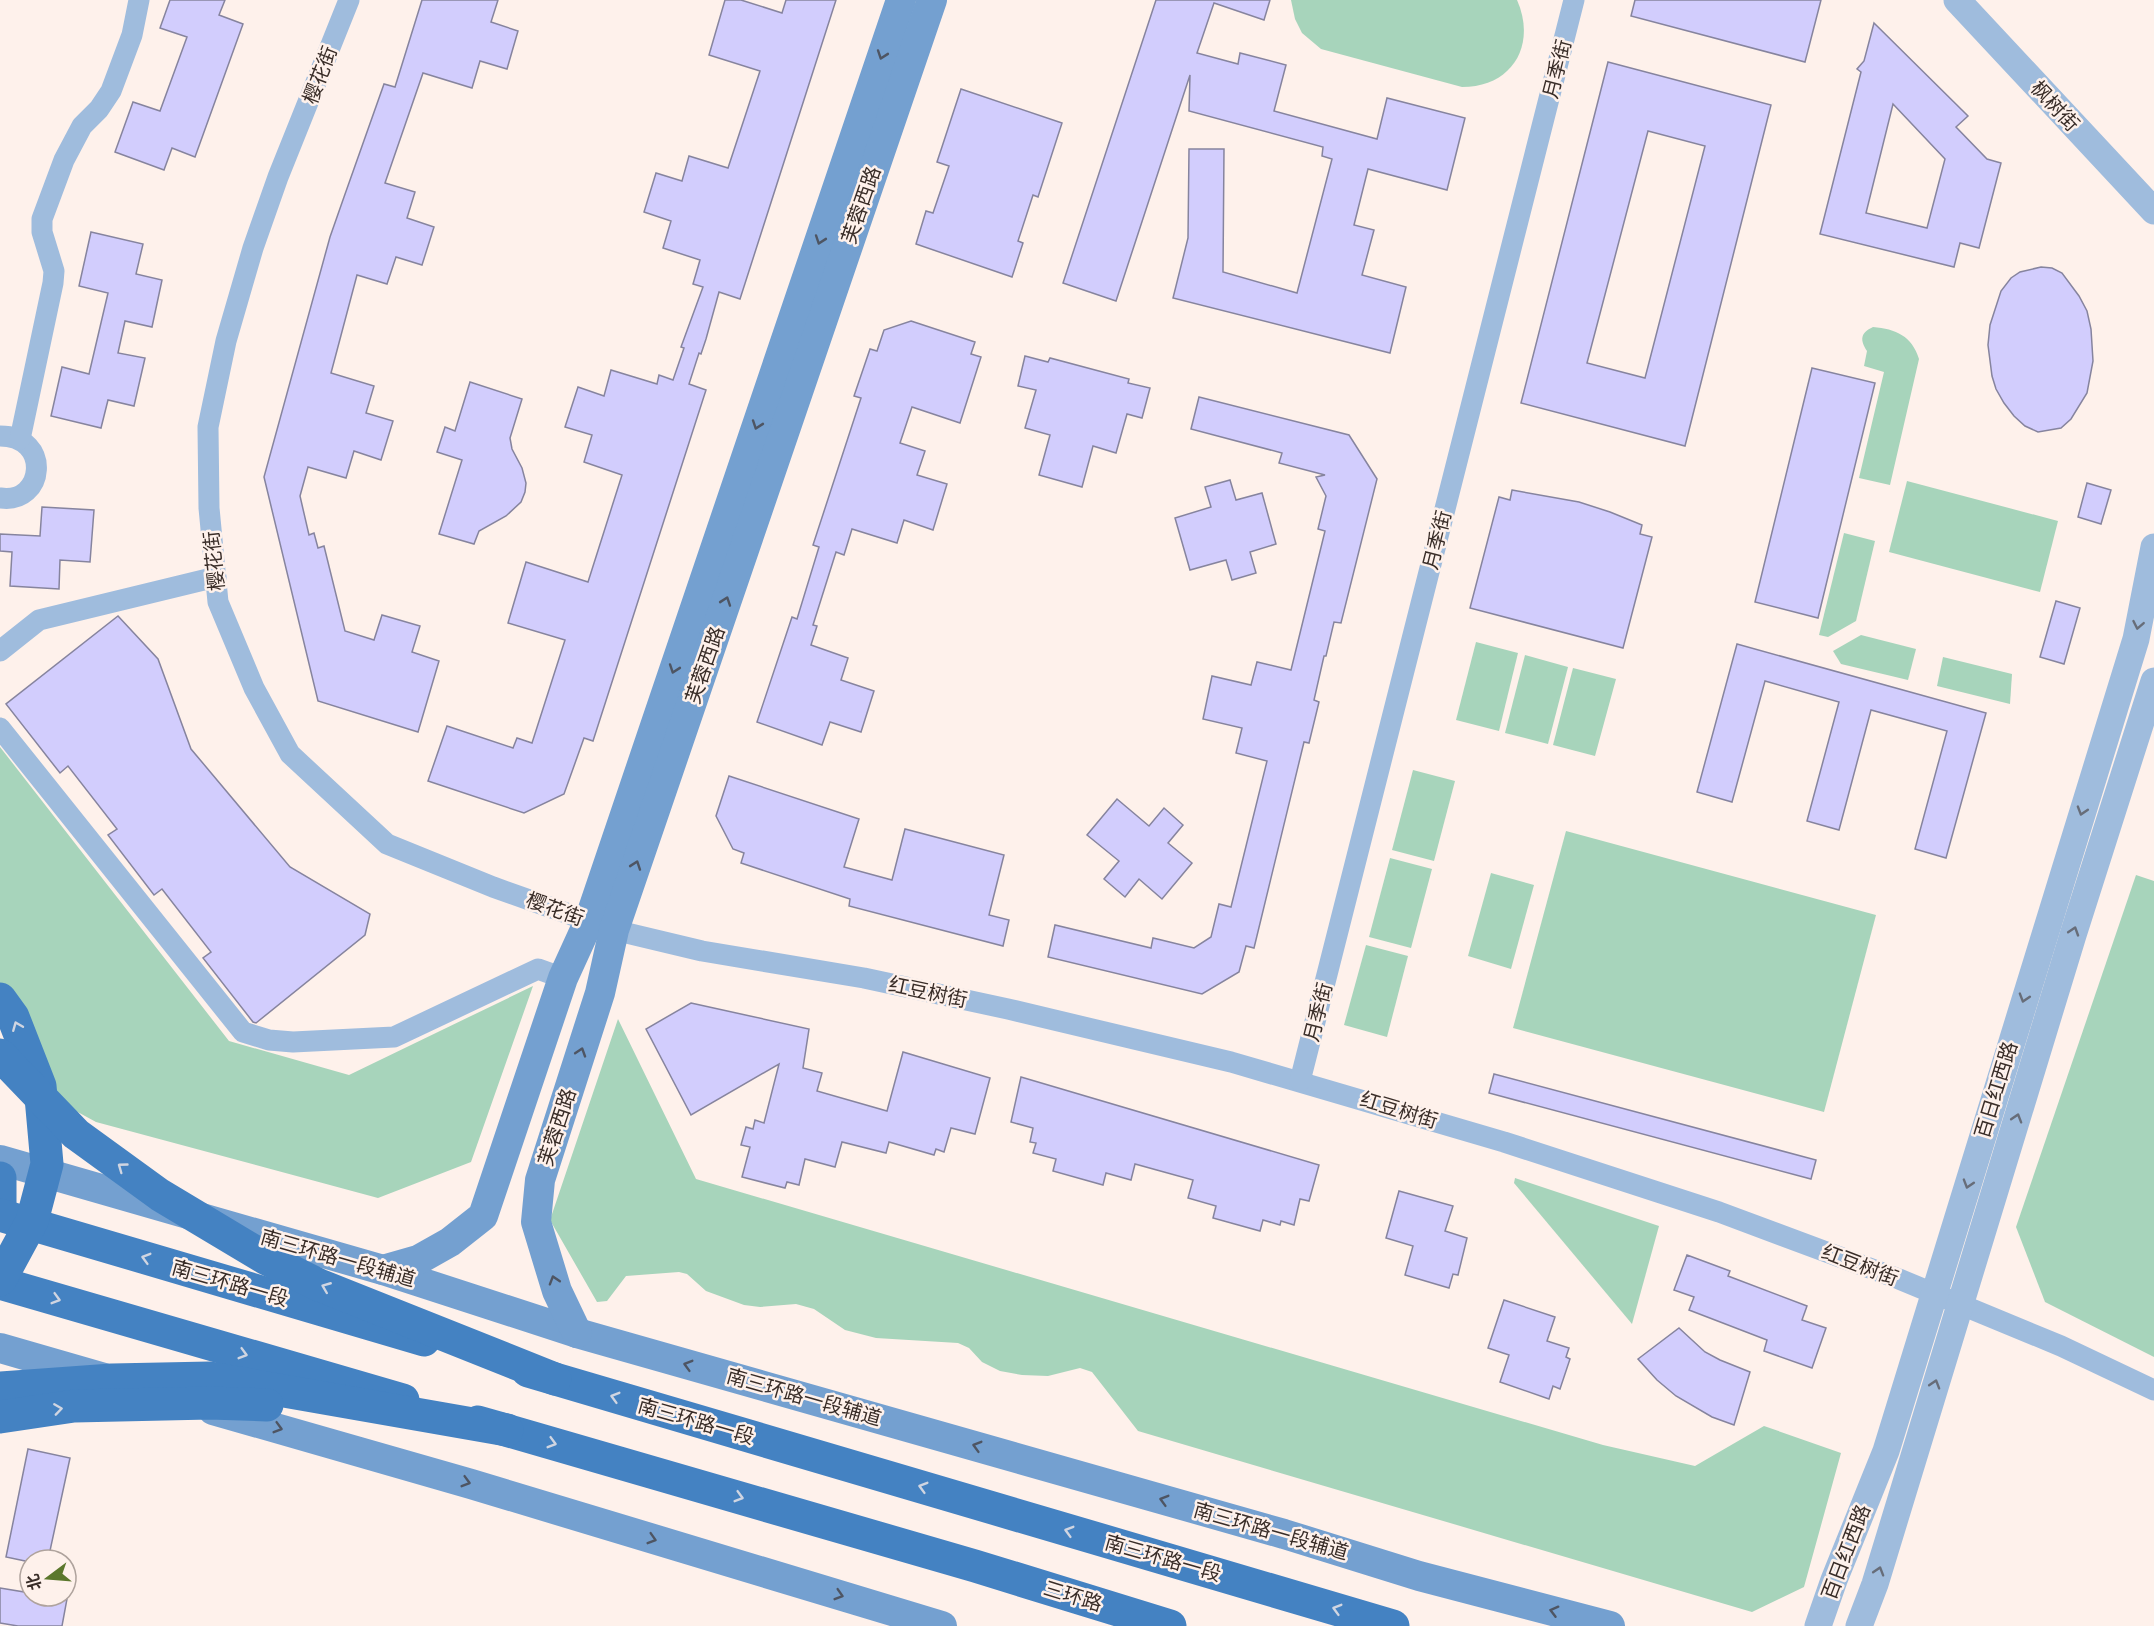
<svg xmlns="http://www.w3.org/2000/svg" width="2154" height="1626" font-family="Roboto,'Noto Sans SC',sans-serif">
  <style>
    .green { fill: #a7d4bb }
    .building { fill: #d2cdfd; stroke: #86849e; stroke-width: 1.5; fill-rule: evenodd }
    .lines { fill: none; stroke-linecap: round; stroke-linejoin: round }
    .minor { stroke: #9fbcdd; stroke-width: 21 }
    .tertiary { stroke: #9fbcdd; stroke-width: 27 }
    .secondary { stroke: #74a0d0; stroke-width: 30 }
    .trunk { stroke: #4482c2; stroke-width: 33 }
    .trunk-bridge { stroke: #4482c2; stroke-width: 33 }
    .oneway { stroke: #4e5563 }
    .oneway2 { stroke: #676d79 }
    .oneway3 { stroke: #d0d5e1 }
    .labels { text-anchor: middle; stroke-width: 5; stroke-linejoin: round; paint-order: stroke }
    .street-label { font-size: 20px; fill: #392d28; stroke: #fef1eb }
  </style>
  <rect width="100%" height="100%" fill="#fef1eb"/>
  <g class="green">
    <path d="M1291,0h226c20,45 -5,87 -55,87l-141,-38 -19,-16 -7,-14z"/>
    <path d="M1873,327c23,2 39,9 46,32l-29,126 -31,-7 25,-106 -20,-6 3,-15c-7,-11 -7,-18 6,-24z"/>
    <path d="M1907,481l151,40 -18,71 -151,-40z"/>
    <path d="M1844,533l31,8 -19,80 -28,16 -9,-2z"/>
    <path d="M1861,635l55,14 -8,31 -67,-16 -8,-13z"/>
    <path d="M1476,642l42,11 -19,78 -43,-11z"/>
    <path d="M1525,655l43,12 -20,77 -43,-11z"/>
    <path d="M1943,657l69,17 -2,30 -73,-18z"/>
    <path d="M1573,668l43,11 -21,77 -42,-11z"/>
    <path d="M0,747l229,294 120,34 184,-89 -62,176 -93,36 -282,-76 -44,-24 -31,-89 -21,-26z"/>
    <path d="M1413,770l42,11 -21,80 -42,-11z"/>
    <path d="M1566,831l310,84 -52,197 -311,-84z"/>
    <path d="M1390,858l42,11 -21,79 -42,-11z"/>
    <path d="M1491,873l43,12 -23,84 -43,-13z"/>
    <path d="M2136,875l18,6v476l-109,-55 -29,-75z"/>
    <path d="M1366,945l42,11 -21,81 -43,-12z"/>
    <path d="M618,1019l78,160 907,266 92,21 69,-40 77,27 -37,134 -52,25 -614,-181 -46,-59 -12,-4 -32,8 -26,-1 -22,-4 -18,-9 -13,-14 -11,-5 -82,-5 -31,-8 -31,-21 -18,-5 -36,3 -16,-2 -38,-14 -19,-17 -8,-2 -53,4 -19,25 -10,1 -47,-82z"/>
    <path d="M1515,1178l144,48 -27,98 -118,-141z"/>
  </g>
  <g class="building">
    <path d="M170,0h55l-6,15 24,9 -48,133 -23,-9 -8,22 -49,-18 18,-50 27,9 27,-74 -27,-9z"/>
    <path d="M422,0h76l-7,22 27,9 -11,38 -27,-8 -8,27 -49,-15 -38,110 30,9 -8,26 27,9 -12,38 -26,-8 -9,27 -30,-9 -26,98 43,13 -8,27 27,8 -12,39 -27,-9 -8,27 -38,-11 -8,29 9,39 5,-2 4,15 6,-2 21,85 29,9 8,-25 38,11 -8,26 27,9 -21,71 -100,-31 -54,-224 66,-240 14,-40 40,-113 11,3z"/>
    <path d="M725,0h16l41,13 4,-13h50l-96,299 -21,-7 -13,47 -5,15 -2,-1 -10,31 17,6 -113,351 -9,-3 -20,56 -40,19 -96,-32 19,-55 66,22 4,-10 15,5 33,-103 -57,-17 18,-61 62,20 34,-107 -38,-13 8,-27 -27,-8 13,-40 26,9 7,-26 46,14 2,-9 14,5 11,-32 -3,-1 22,-60 -10,-3 7,-24 -37,-12 8,-27 -27,-9 12,-39 26,8 7,-25 39,12 32,-97 -51,-16z"/>
    <path d="M1156,0h114l-6,20 -50,-17 -17,50 41,11 2,-11 46,12 -12,46 103,28 10,-41 78,20 -18,72 -79,-21 -14,56 20,5 -12,45 44,12 -16,66 -217,-55 15,-60 1,-89h35l-1,123 74,21 35,-134 -10,-3 1,-9 -134,-36 1,-36 -74,226 -53,-18z"/>
    <path d="M1635,0h186l-16,62 -174,-46z"/>
    <path d="M1874,23l94,93 -12,11 31,32 14,4 -22,85 -19,-5 -6,24 -134,-33 41,-162 -4,-3 7,-8zM1893,104l52,55 -18,69 -61,-15z"/>
    <path d="M1608,62l163,43 -86,341 -164,-43zM1648,131l57,15 -60,232 -58,-15z"/>
    <path d="M961,89l101,34 -24,74 -5,-2 -15,46 5,2 -11,34 -96,-33 10,-33 7,2 16,-47 -12,-4z"/>
    <path d="M91,232l52,12 -7,30 26,6 -10,47 -27,-6 -7,32 27,5 -11,48 -26,-6 -7,28 -50,-12 11,-49 27,7 19,-81 -29,-7z"/>
    <path d="M2041,267l11,1 10,5 17,23 8,15 4,18 2,32 -6,32 -16,26 -10,9 -23,4 -13,-6 -11,-10 -10,-13 -8,-14 -4,-13 -4,-31 2,-20 11,-34 10,-13 9,-6z"/>
    <path d="M911,321l64,21 -4,12 10,3 -21,66 -48,-16 -12,36 25,8 -8,24 30,9 -14,46 -29,-10 -7,23 -45,-14 -8,26 -8,-3 -23,73 4,1 -6,19 37,13 -7,22 33,11 -13,41 -31,-10 -8,23 -65,-23 35,-105 5,2 22,-72 -6,-2 48,-147 -7,-2 16,-47 7,2 7,-21z"/>
    <path d="M1025,356l23,6 2,-4 79,21 -1,4 22,5 -8,30 -15,-4 -11,39 -23,-7 -11,41 -43,-12 11,-40 -25,-7 11,-38 -18,-4z"/>
    <path d="M1812,368l63,15 -57,235 -63,-16z"/>
    <path d="M470,382l52,17 -12,39 2,11 10,19 4,15 -1,9 -4,10 -15,14 -27,15 -5,13 -35,-10 23,-74 -25,-8 8,-25 10,4z"/>
    <path d="M1199,397l150,38 28,44 -36,144 -7,-1 -8,34h-2l-10,44 5,2 -10,41 -5,-1 -50,206 -8,-2 -7,26 -37,22 -154,-37 7,-32 96,23 2,-10 41,10 17,-11 8,-33 12,3 36,-146 -31,-8 6,-25 -39,-9 9,-43 39,9 6,-23 34,8 34,-139 -7,-2 8,-33 -10,-19 9,-2 -46,-12 3,-10 -91,-24z"/>
    <path d="M1230,480l6,20 26,-7 14,51 -26,8 6,21 -24,7 -6,-20 -36,10 -15,-52 36,-11 -6,-20z"/>
    <path d="M2087,483l24,7 -10,34 -23,-7z"/>
    <path d="M1512,490l67,12 31,10 32,13 -2,9 12,3 -29,111 -153,-40 29,-111 11,3z"/>
    <path d="M42,507l52,3 -4,52 -30,-2 -1,29 -49,-3 2,-34 -12,-1v-17l40,2z"/>
    <path d="M2056,601l24,7 -16,56 -24,-7z"/>
    <path d="M118,616l40,43 33,90 99,118 80,47 -5,21 -109,88 -3,-1 -50,-64 8,-6 -49,-63 -8,6 -46,-60 9,-6 -49,-63 -8,7 -54,-69z"/>
    <path d="M1737,644l249,69 -40,145 -31,-9 32,-118 -76,-21 -32,120 -32,-9 32,-119 -74,-21 -33,121 -35,-10z"/>
    <path d="M729,776l130,43 -15,48 48,13 13,-51 99,26 -15,60 20,5 -6,26 -154,-40 1,-7 -109,-36 3,-10 -11,-4 -17,-33z"/>
    <path d="M1117,799l32,27 15,-18 19,17 -15,18 24,20 -30,36 -23,-20 -14,18 -21,-18 15,-18 -32,-26z"/>
    <path d="M691,1003l118,26 -6,39 19,5 -5,18 70,20 16,-59 87,26 -15,56 -24,-6 -7,24 -8,-3 -2,6 -45,-13 -3,11 -44,-11 -7,25 -30,-8 -6,26 -12,-3 -2,6 -43,-11 8,-30 -9,-2 5,-18 7,2 2,-9 9,3 15,-59 -88,51 -45,-86z"/>
    <path d="M1494,1074l322,86 -5,19 -322,-86z"/>
    <path d="M1021,1077l298,88 -10,36 -9,-2 -6,26 -13,-4 -1,4 -17,-5 -3,11 -47,-13 3,-12 -28,-8 5,-18 -58,-16 -4,16 -25,-7 -3,12 -50,-14 3,-12 -23,-6 3,-10 -6,-1 3,-14 -22,-6z"/>
    <path d="M1399,1191l54,15 -8,25 22,7 -9,37 -5,-1 -4,14 -44,-13 8,-29 -27,-8z"/>
    <path d="M1687,1255l43,16 -2,5 79,30 -5,14 24,8 -14,40 -48,-17 3,-11 -78,-30 5,-13 -20,-7z"/>
    <path d="M1504,1300l51,17 -8,24 22,7 -3,9 4,2 -10,30 -7,-3 -4,13 -49,-17 9,-27 -21,-7z"/>
    <path d="M1679,1328l26,24 15,8 30,12 -16,53 -22,-8 -36,-21 -19,-16 -19,-21z"/>
    <path d="M28,1449l42,9 -22,102h-18v2l-24,-5z"/>
    <path d="M0,1588l30,5v3h17l20,3 -5,27h-44l-18,-3z"/>
  </g>
  <g class="lines">
    <g class="minor">
      <path d="M349,0l-71,177 -25,71 -27,93 -18,86 1,81 9,94 36,86 36,66 97,90 106,43 121,43 88,21 162,27 144,31 223,53 273,80 215,70 180,67 162,67 93,44"/>
      <path d="M0,436c52,0 45,69 0,62"/>
      <path d="M20,439l33,-156 1,-12 -12,-39v-13l22,-59 18,-34 17,-17 12,-18 21,-56 7,-35"/>
      <path d="M0,651l39,-31 177,-43"/>
      <path d="M0,728l243,304 26,8 24,2 101,-5 144,-68 25,9"/>
      <path d="M1300,1081l274,-1081"/>
    </g>
    <g class="tertiary">
      <path d="M1957,0l197,211"/>
      <path d="M1818,1626l16,-46 52,-129 250,-812 18,-92"/>
      <path d="M1859,1626l16,-42 198,-649 81,-254"/>
    </g>
    <g class="secondary">
      <path d="M0,1160l383,110 194,63 707,201 135,42 191,50"/>
      <path d="M383,1270l35,-10 32,-18 33,-26 80,-238 26,-57 312,-921"/>
      <path d="M577,1333l-20,-42 -21,-69 4,-42 60,-187 14,-63 318,-930"/>
      <path d="M0,1348l104,30"/>
      <path d="M213,1410l258,74 471,142"/>
    </g>
    <g class="trunk">
      <path d="M0,1178v27"/>
      <path d="M0,1215l424,125"/>
      <path d="M0,1283l403,117"/>
      <path d="M528,1371l865,255"/>
      <path d="M478,1422l497,144 195,60"/>
    </g>
    <g class="trunk-bridge">
      <path d="M0,999l13,18 27,69 7,78 -15,57 -32,59"/>
      <path d="M0,1055l76,79 84,61 107,64 52,26 236,94"/>
      <path d="M0,1388l112,-8 98,-2 297,52"/>
      <path d="M0,1417l74,-11 136,-3 57,2"/>
    </g>
  </g>
  <defs><path id="oneway-chevron" d="M-2-3.5L2.5 0L-2 3.5" fill="none" stroke-width="1.6" stroke-linecap="round" stroke-linejoin="round" transform="scale(1.5)"/></defs>
  <g class="oneway">
    <use href="#oneway-chevron" transform="translate(882 55) rotate(109)"/>
    <use href="#oneway-chevron" transform="translate(820 240) rotate(109)"/>
    <use href="#oneway-chevron" transform="translate(757 425) rotate(109)"/>
    <use href="#oneway-chevron" transform="translate(726 601) rotate(-71)"/>
    <use href="#oneway-chevron" transform="translate(674 669) rotate(109)"/>
    <use href="#oneway-chevron" transform="translate(636 865) rotate(-71)"/>
    <use href="#oneway-chevron" transform="translate(581 1052) rotate(-72)"/>
    <use href="#oneway-chevron" transform="translate(554 1280) rotate(-107)"/>
    <use href="#oneway-chevron" transform="translate(688 1365) rotate(-164)"/>
    <use href="#oneway-chevron" transform="translate(278 1428) rotate(16)"/>
    <use href="#oneway-chevron" transform="translate(977 1446) rotate(-164)"/>
    <use href="#oneway-chevron" transform="translate(466 1482) rotate(16)"/>
    <use href="#oneway-chevron" transform="translate(1164 1500) rotate(-164)"/>
    <use href="#oneway-chevron" transform="translate(652 1539) rotate(17)"/>
    <use href="#oneway-chevron" transform="translate(839 1595) rotate(17)"/>
    <use href="#oneway-chevron" transform="translate(1554 1611) rotate(-165)"/>
  </g>
  <g class="oneway2">
    <use href="#oneway-chevron" transform="translate(2138 625) rotate(101)"/>
    <use href="#oneway-chevron" transform="translate(2082 811) rotate(107)"/>
    <use href="#oneway-chevron" transform="translate(2074 931) rotate(-72)"/>
    <use href="#oneway-chevron" transform="translate(2024 998) rotate(107)"/>
    <use href="#oneway-chevron" transform="translate(2017 1118) rotate(-73)"/>
    <use href="#oneway-chevron" transform="translate(1968 1184) rotate(107)"/>
    <use href="#oneway-chevron" transform="translate(1935 1384) rotate(-73)"/>
    <use href="#oneway-chevron" transform="translate(1879 1571) rotate(-73)"/>
  </g>
  <g class="oneway3">
    <use href="#oneway-chevron" transform="translate(17 1026) rotate(-112)"/>
    <use href="#oneway-chevron" transform="translate(122 1167) rotate(-144)"/>
    <use href="#oneway-chevron" transform="translate(146 1258) rotate(-164)"/>
    <use href="#oneway-chevron" transform="translate(326 1287) rotate(-158)"/>
    <use href="#oneway-chevron" transform="translate(56 1299) rotate(16)"/>
    <use href="#oneway-chevron" transform="translate(243 1354) rotate(16)"/>
    <use href="#oneway-chevron" transform="translate(615 1397) rotate(-164)"/>
    <use href="#oneway-chevron" transform="translate(58 1409) rotate(-8)"/>
    <use href="#oneway-chevron" transform="translate(552 1443) rotate(16)"/>
    <use href="#oneway-chevron" transform="translate(923 1487) rotate(-164)"/>
    <use href="#oneway-chevron" transform="translate(739 1497) rotate(16)"/>
    <use href="#oneway-chevron" transform="translate(1069 1531) rotate(-164)"/>
    <use href="#oneway-chevron" transform="translate(1337 1609) rotate(-164)"/>
  </g>
  <g class="labels">
    <g class="street-label">
      <text transform="translate(1557 69) rotate(-76)" y="7">月季街</text>
      <text transform="translate(320 75) rotate(-69)" y="7">樱花街</text>
      <text transform="translate(2055 106) rotate(47)" y="7">枫树街</text>
      <text transform="translate(861 205) rotate(-71)" y="7">芙蓉西路</text>
      <text transform="translate(1437 540) rotate(-76)" y="7">月季街</text>
      <text transform="translate(214 561) rotate(-96)" y="7">樱花街</text>
      <text transform="translate(705 665) rotate(-71)" y="7">芙蓉西路</text>
      <text transform="translate(555 909) rotate(20)" y="7">樱花街</text>
      <text transform="translate(928 992) rotate(12)" y="7">红豆树街</text>
      <text transform="translate(1318 1012) rotate(-76)" y="7">月季街</text>
      <text transform="translate(1996 1090) rotate(-73)" y="7">百日红西路</text>
      <text transform="translate(1399 1110) rotate(17)" y="7">红豆树街</text>
      <text transform="translate(557 1127) rotate(-72)" y="7">芙蓉西路</text>
      <text transform="translate(338 1258) rotate(16)" y="7">南三环路一段辅道</text>
      <text transform="translate(1860 1265) rotate(21)" y="7">红豆树街</text>
      <text transform="translate(230 1283) rotate(16)" y="7">南三环路一段</text>
      <text transform="translate(804 1397) rotate(16)" y="7">南三环路一段辅道</text>
      <text transform="translate(696 1421) rotate(16)" y="7">南三环路一段</text>
      <text transform="translate(1271 1531) rotate(16)" y="7">南三环路一段辅道</text>
      <text transform="translate(1846 1552) rotate(-69)" y="7">百日红西路</text>
      <text transform="translate(1163 1558) rotate(16)" y="7">南三环路一段</text>
      <text transform="translate(1073 1596) rotate(17)" y="7">三环路</text>
    </g>
  </g>
  <g transform="translate(48 1578) rotate(254)"><circle r="28" fill="#fef1eb" stroke="#afa39d" stroke-width="1.5"/>
  <path d="M0-4.5L10 22L0 15L-10 22Z" fill="#5b772c"/>
  <text y="-9" font-size="16" font-weight="bold" text-anchor="middle" fill="#392d28">北</text>
  </g>
</svg>
